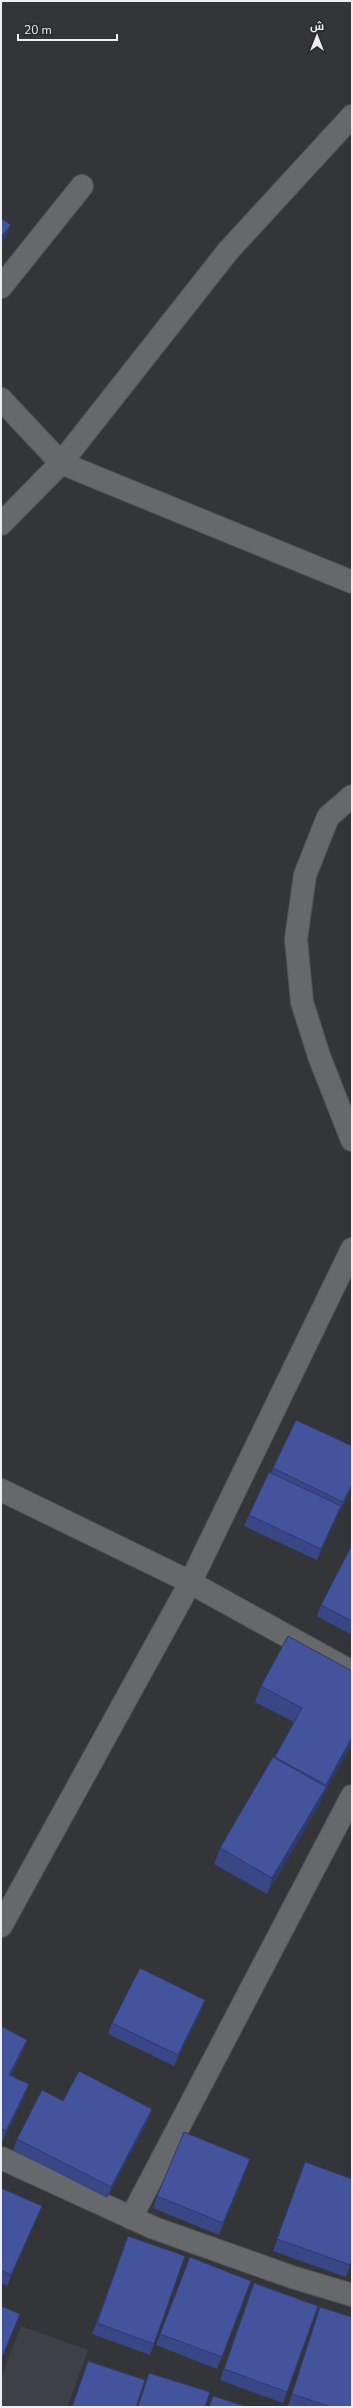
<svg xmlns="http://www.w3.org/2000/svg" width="353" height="2408" font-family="'Nunito Sans',Cairo,sans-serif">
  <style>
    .built { fill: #3d4047 }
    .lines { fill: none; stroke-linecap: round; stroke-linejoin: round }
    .street-casing { stroke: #535355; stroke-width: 24 }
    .secondary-casing { stroke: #535355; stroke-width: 24 }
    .street { stroke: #67686b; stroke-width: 22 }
    .secondary { stroke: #67686b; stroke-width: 22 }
    .wall { fill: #3a4786 }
    .shaded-wall { fill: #2f3a6d }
    .building { fill: #43539c; stroke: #2f3a6d }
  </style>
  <rect width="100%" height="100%" fill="#343538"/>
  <path class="built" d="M21,2326l67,24 -21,57h-66v-29z"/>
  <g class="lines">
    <g class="street-casing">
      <g id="street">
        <path d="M1,287l81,-101"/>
        <path d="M1,399l60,64 291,119"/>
        <path d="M352,796l-24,21 -23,58 -9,64 6,63 17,54 33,84"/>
        <path d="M1,1490l181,88 170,94"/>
        <path d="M1,1926l189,-343 162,-334"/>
        <path d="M1,2158l153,70 138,49 60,18"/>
        <path d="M131,2218l221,-422"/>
      </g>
    </g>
    <g class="secondary-casing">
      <path id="secondary" d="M1,524l60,-61 167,-212 124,-135"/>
    </g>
    <use href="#street" class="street"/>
    <use href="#secondary" class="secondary"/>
  </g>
  <g class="wall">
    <path d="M352,1446v41l-13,26h-1l-21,47 -73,-34 5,-11 22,-42 2,-5z"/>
    <path d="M352,1545v90l-35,-19 4,-11z"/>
    <path d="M352,1671v72l-30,54 -2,6 -53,91 -53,-30 6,-16 54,-90 20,-36 -39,-20 6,-16z"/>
    <path d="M205,2000l-4,11 -27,55 -66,-32 4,-11z"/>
    <path d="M1,2026l26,14 -4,11 -12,24 14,21 -23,46h-1z"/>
    <path d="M148,2120l-41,78 -94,-48 4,-11z"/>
    <path d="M305,2162l47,97 -6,18 -73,-26z"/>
    <path d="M246,2170l-27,65 -66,-27 4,-12z"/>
    <path d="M1,2188l41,18 -5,11 -30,69 -6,-3z"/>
    <path d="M128,2236l57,20 -35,99 -58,-21z"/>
    <path d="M190,2257l57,35 -30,77 -61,-24z"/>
    <path d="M254,2283l64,23 -35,97 -63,-23z"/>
    <path d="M320,2307l32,100h-60l-4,-1z"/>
    <path d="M149,2373l56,34h-67z"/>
  </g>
  <g class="shaded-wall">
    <path d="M11,225l-5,12 -5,6v-6z"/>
    <path d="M352,1484v3l-13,26 4,-11z"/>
    <path d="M341,1506l-4,11 -20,43 4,-11z"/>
    <path d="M352,1737v6l-30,54 -2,6 -53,91 5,-16 52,-88 2,-5z"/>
    <path d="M205,2000l-4,11 -27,55 4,-11z"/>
    <path d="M27,2040l-4,11 -18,35 4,-11z"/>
    <path d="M29,2084l-4,12 -23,46 4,-11z"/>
    <path d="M152,2109l-4,11 -41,78 4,-11z"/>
    <path d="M250,2159l-4,11 -27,65 4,-12z"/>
    <path d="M42,2206l-5,11 -30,69 4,-11z"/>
    <path d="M20,2314l-4,11 -15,36v-1z"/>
  </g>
  <g class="building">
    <path d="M1,218l10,7 -10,12z"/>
    <path d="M296,1420l56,26v38l-9,18 -70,-34z"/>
    <path d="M269,1472l72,34 -20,43 -72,-34z"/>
    <path d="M352,1545v76l-31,-16z"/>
    <path d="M288,1636l64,35v66l-26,48 -51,-28 27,-49 -41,-22z"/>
    <path d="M273,1757l53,30 -54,91 -52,-30z"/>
    <path d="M140,1968l65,32 -27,55 -66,-32z"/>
    <path d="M1,2026l26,14 -18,35 20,9 -23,47 -5,-3z"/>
    <path d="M79,2071l73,38 -41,78 -94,-48 25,-49 21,11z"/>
    <path d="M184,2132l66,27 -27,64 -66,-27z"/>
    <path d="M305,2162l47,17v80l-2,6 -73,-26z"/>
    <path d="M1,2188l41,18 -31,69 -10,-5z"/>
    <path d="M128,2236l57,20 -31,88 -57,-21z"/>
    <path d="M190,2257l61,24 -29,76 -62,-23z"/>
    <path d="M254,2283l64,23 -31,86 -63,-23z"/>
    <path d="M1,2306l19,8 -19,46z"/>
    <path d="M320,2307l32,10v90h-21l-39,-13z"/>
    <path d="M88,2361l57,19 -9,27h-64z"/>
    <path d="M149,2373l61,19 -5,15h-67z"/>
    <path d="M213,2396l34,11h-38z"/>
  </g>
  <rect width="353" height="2408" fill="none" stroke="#eeeef0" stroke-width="4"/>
  <g transform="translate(317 36)" stroke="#2a2b2e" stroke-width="3" paint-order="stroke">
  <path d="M0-3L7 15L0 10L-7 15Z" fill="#eeeef0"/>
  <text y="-6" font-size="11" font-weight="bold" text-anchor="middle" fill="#eeeef0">ش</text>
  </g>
  <path d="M18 34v6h99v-6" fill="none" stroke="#eeeef0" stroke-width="2"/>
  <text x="24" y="34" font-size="12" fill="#eeeef0" stroke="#2a2b2e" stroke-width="3" paint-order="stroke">20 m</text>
</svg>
